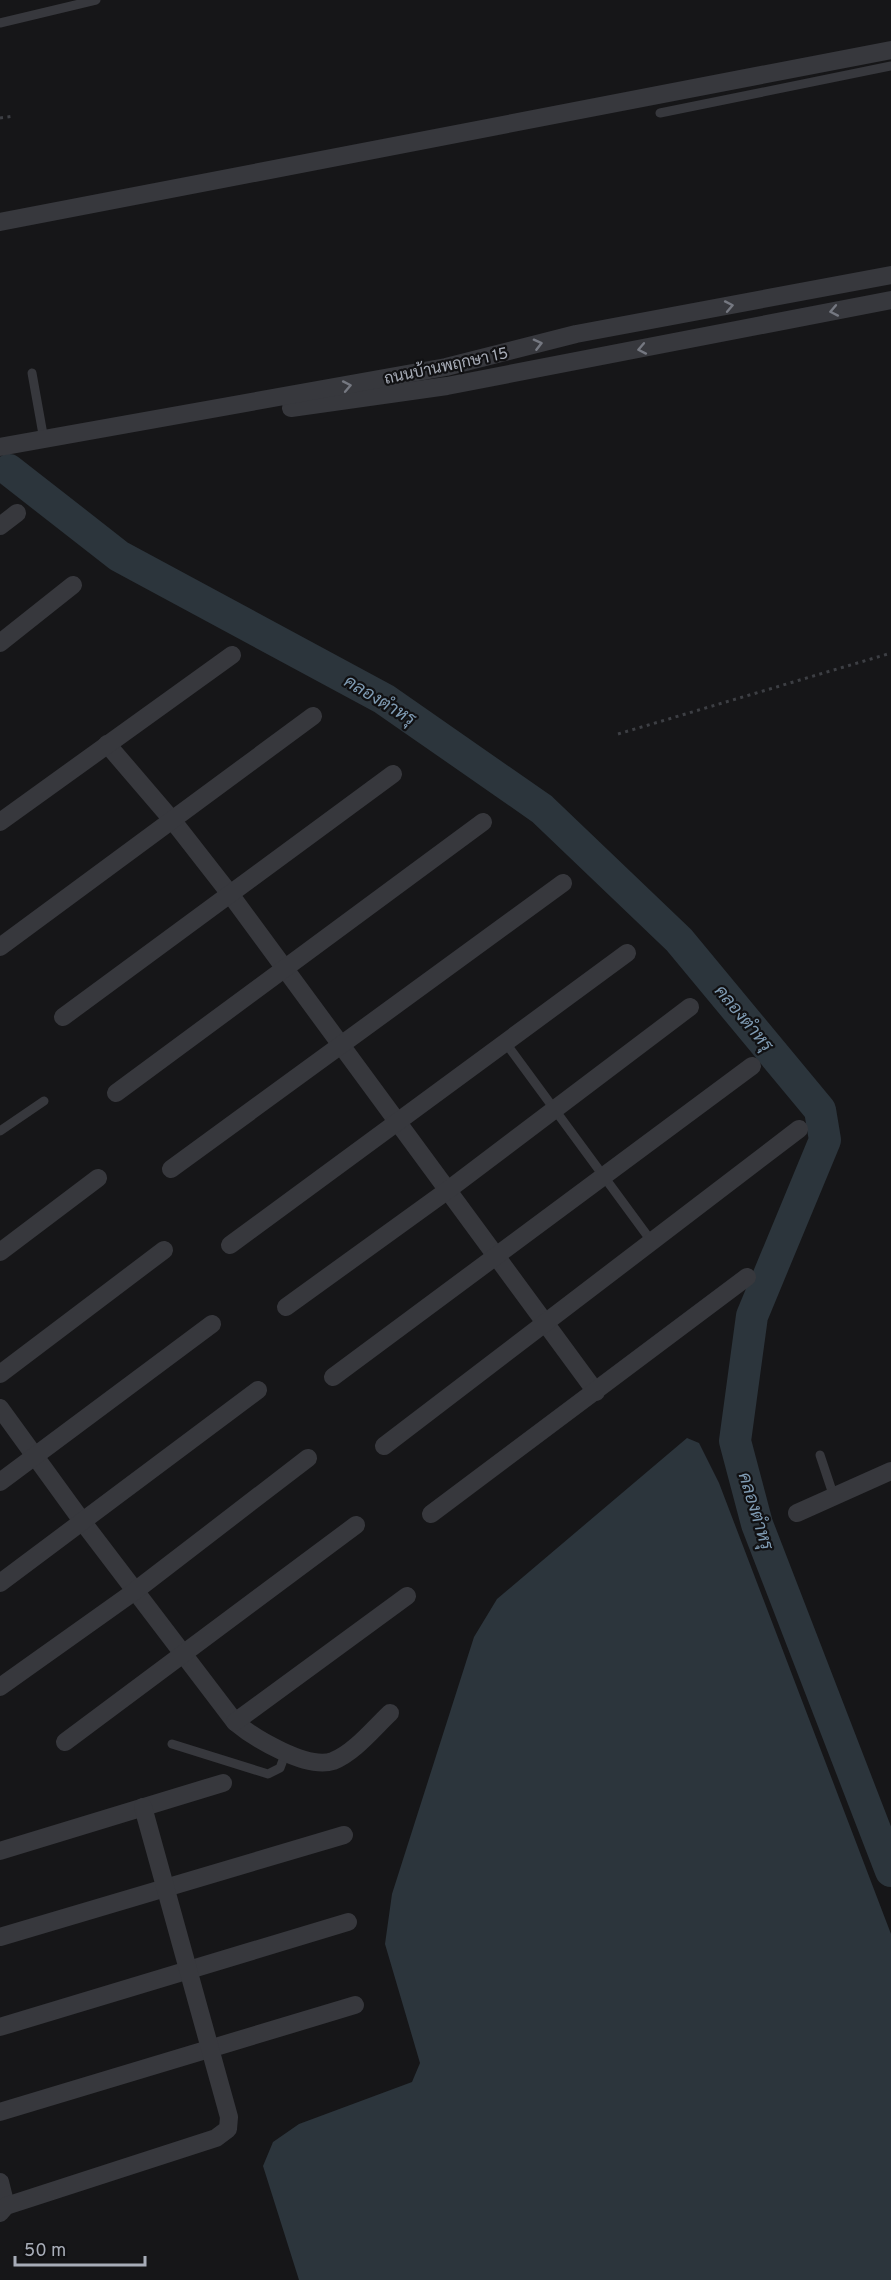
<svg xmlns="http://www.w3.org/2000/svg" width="891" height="2280" font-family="Overpass,Sarabun,sans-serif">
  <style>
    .water { fill: #2c353c }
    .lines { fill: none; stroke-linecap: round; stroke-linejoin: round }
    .river { stroke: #2c353c; stroke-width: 32 }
    .path { stroke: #3d3f44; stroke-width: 3; stroke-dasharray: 3 4.5; stroke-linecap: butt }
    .service { stroke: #37383d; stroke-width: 9 }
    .minor { stroke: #37383d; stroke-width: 18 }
    .oneway { stroke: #757881 }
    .labels { text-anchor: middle; stroke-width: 4.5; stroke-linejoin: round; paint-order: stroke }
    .street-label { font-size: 16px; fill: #a8adb8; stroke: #111113 }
    .water-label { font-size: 18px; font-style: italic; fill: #7f9bb3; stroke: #111113 }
  </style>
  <rect width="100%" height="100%" fill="#161618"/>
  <path class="water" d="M687,1438l12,5 20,40 172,451v346h-592l-36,-114 10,-24 26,-18 113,-42 8,-19 -35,-119 7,-50 82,-257 23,-38z"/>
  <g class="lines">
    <path class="river" d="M9,470l110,86 265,143 158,110 137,131 141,170 5,30 -73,176 -17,125 22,83 134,347"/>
    <g class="path">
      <path d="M0,118l14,-2"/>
      <path d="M618,734l273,-81"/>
    </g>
    <g class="service">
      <path d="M0,23l96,-23"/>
      <path d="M660,113l231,-47"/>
      <path d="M32,373l12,67"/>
      <path d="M505,1042l147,200"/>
      <path d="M0,1131l44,-30"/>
      <path d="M820,1455l14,42"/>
      <path d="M172,1744l96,30 12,-6 6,-16"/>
    </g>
    <g class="minor">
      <path d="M0,222l891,-172"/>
      <path d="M291,408l156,-22 444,-86"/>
      <path d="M0,447l446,-80 130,-33 315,-59"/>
      <path d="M0,526l17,-13"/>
      <path d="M0,643l73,-58"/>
      <path d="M107,744l66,77 57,73 366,498"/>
      <path d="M0,822l232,-167"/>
      <path d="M0,947l313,-231"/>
      <path d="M63,1017l330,-243"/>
      <path d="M116,1093l367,-271"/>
      <path d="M171,1169l392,-286"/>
      <path d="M230,1245l397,-292"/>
      <path d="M0,1252l98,-74"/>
      <path d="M286,1307l162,-117 242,-183"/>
      <path d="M0,1374l164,-124"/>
      <path d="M333,1377l419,-311"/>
      <path d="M0,1408l82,113 153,201c19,16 72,48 98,39 21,-8 41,-33 57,-48"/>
      <path d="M384,1446l415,-317"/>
      <path d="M0,1482l212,-158"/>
      <path d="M797,1513l94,-42"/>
      <path d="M431,1514l316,-237"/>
      <path d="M0,1583l258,-193"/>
      <path d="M0,1687l135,-96 173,-133"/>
      <path d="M235,1722l172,-126"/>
      <path d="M65,1742l291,-217"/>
      <path d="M0,1851l223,-68"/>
      <path d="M0,1937l344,-102"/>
      <path d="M0,2027l348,-105"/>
      <path d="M0,2112l355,-107"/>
      <path d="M0,2182l6,24"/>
      <path d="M0,2213l6,-7 210,-68 12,-9 1,-12 -86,-310"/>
    </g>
  </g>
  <defs><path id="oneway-chevron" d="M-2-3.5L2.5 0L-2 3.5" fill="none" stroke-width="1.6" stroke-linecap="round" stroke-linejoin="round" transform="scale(1.5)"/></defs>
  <g class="oneway">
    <use href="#oneway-chevron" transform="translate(729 306) rotate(-11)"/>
    <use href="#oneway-chevron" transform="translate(834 311) rotate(169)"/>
    <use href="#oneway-chevron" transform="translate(538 344) rotate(-14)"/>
    <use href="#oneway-chevron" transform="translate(642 349) rotate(169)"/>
    <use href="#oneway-chevron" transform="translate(347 386) rotate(-11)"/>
  </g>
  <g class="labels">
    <g class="street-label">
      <text transform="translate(446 365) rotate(-12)" y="6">ถนนบ้านพฤกษา 15</text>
    </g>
    <g class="water-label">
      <text transform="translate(380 700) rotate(31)" y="6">คลองตำหรุ</text>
      <text transform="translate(744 1018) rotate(50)" y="6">คลองตำหรุ</text>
      <text transform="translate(756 1511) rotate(73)" y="6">คลองตำหรุ</text>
    </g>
  </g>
  <path d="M15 2256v9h130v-9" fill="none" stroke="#a8adb8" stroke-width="3"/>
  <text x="24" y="2256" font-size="18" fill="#a8adb8" stroke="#111113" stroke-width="4.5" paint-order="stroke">50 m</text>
</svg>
